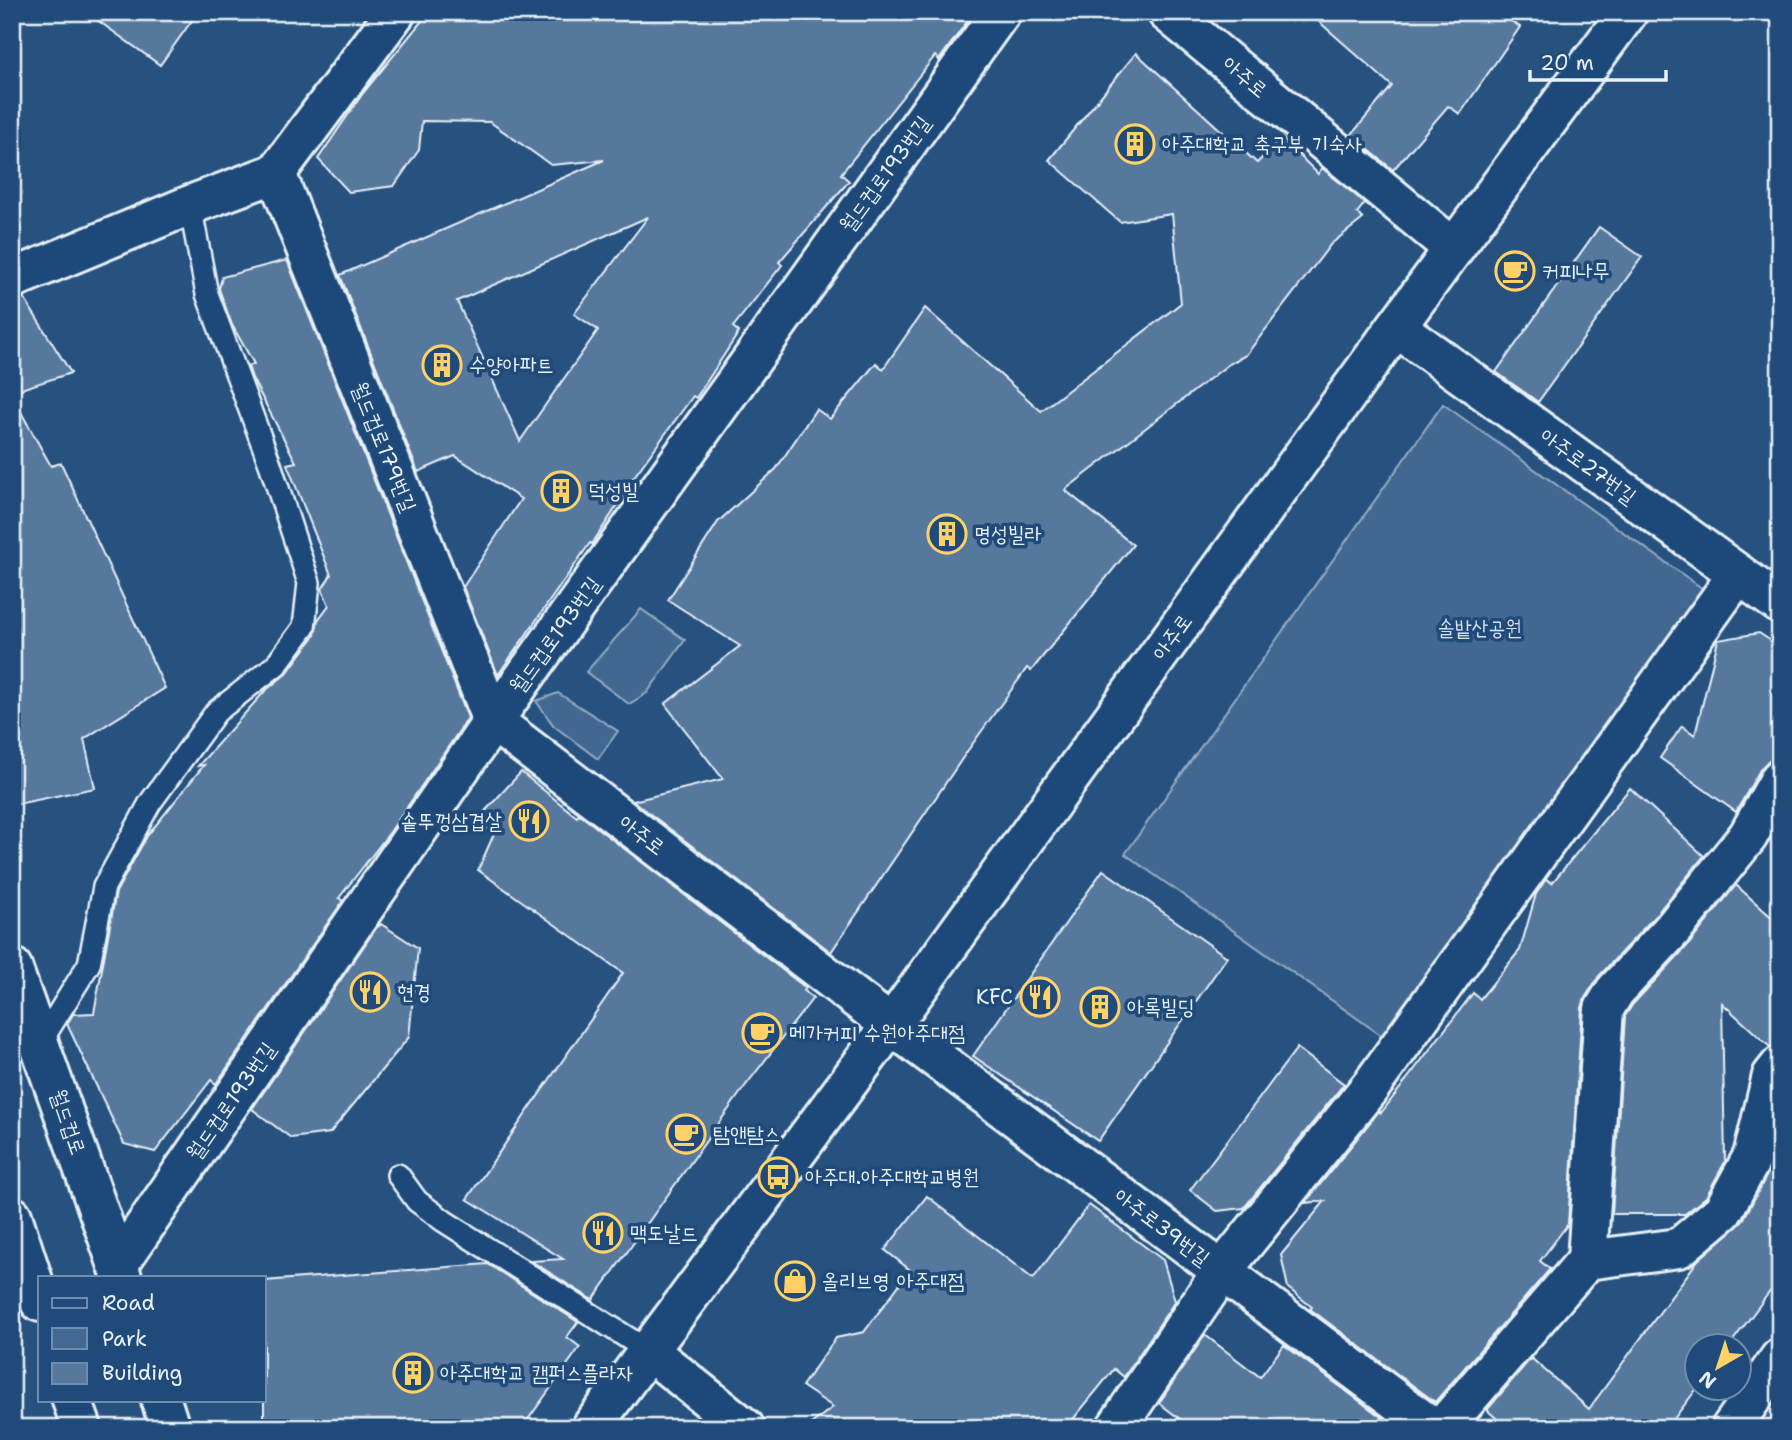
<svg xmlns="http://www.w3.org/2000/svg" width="1792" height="1440" font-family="'Shantell Sans','Poor Story',sans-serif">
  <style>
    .green { fill: #436891; stroke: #96acc4; stroke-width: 2 }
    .building { fill: #57789d; stroke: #e8f1f8; stroke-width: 2; fill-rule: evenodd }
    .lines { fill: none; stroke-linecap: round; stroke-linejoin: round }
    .service-casing { stroke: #e8f1f8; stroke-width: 26 }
    .minor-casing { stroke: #e8f1f8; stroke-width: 44 }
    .tertiary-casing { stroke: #e8f1f8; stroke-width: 44 }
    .service { stroke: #1f4a7a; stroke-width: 21 }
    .minor { stroke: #1f4a7a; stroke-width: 38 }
    .tertiary { stroke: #1f4a7a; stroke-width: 38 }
    .labels { text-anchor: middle; stroke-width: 7; stroke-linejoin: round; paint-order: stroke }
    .street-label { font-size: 21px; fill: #e8f1f8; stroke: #1f4a7a }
    .poi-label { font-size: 21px; fill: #e8f1f8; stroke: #1f4a7a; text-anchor: start }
    .park-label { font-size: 21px; fill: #d8e3ee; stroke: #1f4a7a }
  </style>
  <rect width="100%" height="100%" fill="#27517f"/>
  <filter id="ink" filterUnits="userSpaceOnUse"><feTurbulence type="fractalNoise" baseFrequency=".0143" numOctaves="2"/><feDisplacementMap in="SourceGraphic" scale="14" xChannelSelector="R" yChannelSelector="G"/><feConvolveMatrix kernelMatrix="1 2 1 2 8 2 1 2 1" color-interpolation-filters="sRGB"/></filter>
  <g filter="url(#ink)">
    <g class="green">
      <path d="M1443,404l260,185 -318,449 -260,-184z"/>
      <path d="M641,609l44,31 -38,53 -18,11 -43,-32z"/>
      <path d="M558,693l60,38 -20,28 -44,-33 -18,-25z"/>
    </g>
    <g class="building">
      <path d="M86,12h112l-38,53z"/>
      <path d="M429,12h545l-35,48 -4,-4 -94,118 8,7 -70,81 3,3 -49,62 6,5 -43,66 -3,-2 -73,100 3,1 -31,47 -2,-1 -92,132 -35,-88 58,-88 -66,-43 -37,16 -78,-197 264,-115 -53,5 -61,-43 -68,-1 -3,29 -25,36 -45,6 -31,-33 45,-66zM648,217l-74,97 24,16 -78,111 -63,-140z"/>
      <path d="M1308,12h190l22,15 -60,87 -12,-8 -55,64 -42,-35 41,-49z"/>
      <path d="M1136,53l121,110 25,-25 36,36 4,-6 43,35 -8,10 6,6 -32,25 -85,111 -17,9 -164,126 68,55 -102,126 -4,-3 -61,85 -135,199 -198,-151 90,-22 -58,-75 75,-58 -72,-46 50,-78 58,-53 40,-60 14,10 46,-56 7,6 42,-61 116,103 140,-108 -9,-89 -52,8 -71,-62z"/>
      <path d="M1599,227l43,30 -104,145 -42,-30z"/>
      <path d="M287,260l181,458 -78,114 -51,66 4,3 -127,183 -5,-4 -56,72 -31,-8 -57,-120 6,-10 21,-1 22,-121 31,-56 57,-71 -6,1 67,-75 22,-18 28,-38 3,-15 11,-15 -7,-16 9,-14 -44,-111 9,-2 -44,-84 -4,-12 6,-2 -22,-39 -13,-36 3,-12z"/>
      <path d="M24,298l47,75 -59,19v-92z"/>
      <path d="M12,396l39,70 10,-3 104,225 -81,51 11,49 -83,17z"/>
      <path d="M1759,633l21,14v110l-11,3 -8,8 -25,44 -76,-54 22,-32 13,9 23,-95z"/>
      <path d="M521,772l56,45 2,-3 227,174 -2,3 9,7 -70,91 -150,211 -62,-39 32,-2 -96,-60 156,-226 -145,-103 16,-36 -17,-14z"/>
      <path d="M1630,788l74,68 -49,60 -56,60 -14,22 -3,10 -14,216 -28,37 10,8 -115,133 -125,-93 2,-2 -24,-19 -7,-33 44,-54 -20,2 74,-92 2,2 92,-120 7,6 40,-49 16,-56 10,-15 6,4z"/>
      <path d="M1103,870l124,87 -129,184 -125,-85z"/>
      <path d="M1736,885l44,40v120l-10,2 -48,-44 3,159 -19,35 -21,17h-73l13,-198 8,-12 56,-60z"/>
      <path d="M379,924l-1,3 3,-3 37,24 -9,89 -79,96 -39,5 -39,-29z"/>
      <path d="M1297,1048l47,36 -100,124 -27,3 -27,-21z"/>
      <path d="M1780,1150v128l-51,68h-31v41l-31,41h-160l-20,-18 44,-52 58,51 109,-149 44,-38z"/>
      <path d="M927,1196l106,83 56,-74 74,55 12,41 -51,76 -10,-8 -48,59h-260l27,-21 -31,-21 34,-48 28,-6 46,-62 -25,-20z"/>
      <path d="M488,1264l90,58 -11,15 13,10 -58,81h-258v-147z"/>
      <path d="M1205,1335l55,42 24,-32 112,83h-204l-33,-25z"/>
    </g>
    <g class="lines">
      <g class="service-casing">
        <g id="service">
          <path d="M40,1043l49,-79 15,-77 46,-84 66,-91 60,-47 28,-38 5,-44 -39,-119 -63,-170 -17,-89"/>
          <path d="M398,1175l19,26 27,20 206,131"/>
        </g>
      </g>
      <g class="minor-casing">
        <g id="minor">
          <path d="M1167,12l286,236"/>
          <path d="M276,173l217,548 398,304 542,403"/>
          <path d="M12,279l178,-74 86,-32 120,-161"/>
          <path d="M1396,327l384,277"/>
          <path d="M1587,1260l17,-251 11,-18 57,-61 76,-94 32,-57"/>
          <path d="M118,1265l375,-544 508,-709"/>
          <path d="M650,1352l95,76"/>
          <path d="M1116,1428l106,-157 149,-185 367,-512"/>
          <path d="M1442,1428l145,-168 92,-12 44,-37 30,-55 19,-80 8,-10"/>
          <path d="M1731,1428l49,-70"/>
        </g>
      </g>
      <g class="tertiary-casing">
        <g id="tertiary">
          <path d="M12,967l110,310"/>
          <path d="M12,1216l28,86"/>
          <path d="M72,1400l10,28"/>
          <path d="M161,1400l9,28"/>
          <path d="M591,1428l300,-403 505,-698 232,-315"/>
        </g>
      </g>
      <use href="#service" class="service"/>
      <use href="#minor" class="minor"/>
      <use href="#tertiary" class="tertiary"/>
    </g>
  </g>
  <defs>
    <g id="building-ring" transform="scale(2.0125)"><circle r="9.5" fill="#1f4a7a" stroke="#ffd166" stroke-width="1.5"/><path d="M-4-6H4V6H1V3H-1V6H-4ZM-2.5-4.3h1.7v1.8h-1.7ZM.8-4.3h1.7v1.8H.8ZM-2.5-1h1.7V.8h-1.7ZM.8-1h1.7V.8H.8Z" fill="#ffd166"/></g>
    <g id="cafe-ring" transform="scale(2.0125)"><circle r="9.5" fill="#1f4a7a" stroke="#ffd166" stroke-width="1.5"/><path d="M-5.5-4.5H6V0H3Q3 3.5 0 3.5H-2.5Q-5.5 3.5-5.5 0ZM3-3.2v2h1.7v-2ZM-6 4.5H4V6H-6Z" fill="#ffd166"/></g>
    <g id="restaurant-ring" transform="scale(2.0125)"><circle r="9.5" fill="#1f4a7a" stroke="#ffd166" stroke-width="1.5"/><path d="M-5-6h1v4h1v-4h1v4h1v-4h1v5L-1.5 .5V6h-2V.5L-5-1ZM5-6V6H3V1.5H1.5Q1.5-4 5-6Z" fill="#ffd166"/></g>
    <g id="bus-ring" transform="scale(2.0125)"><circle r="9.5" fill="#1f4a7a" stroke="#ffd166" stroke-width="1.5"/><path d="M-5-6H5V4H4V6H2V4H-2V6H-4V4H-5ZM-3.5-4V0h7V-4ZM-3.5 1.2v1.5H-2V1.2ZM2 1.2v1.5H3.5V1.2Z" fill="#ffd166"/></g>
    <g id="shop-ring" transform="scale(2.0125)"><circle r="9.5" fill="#1f4a7a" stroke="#ffd166" stroke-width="1.5"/><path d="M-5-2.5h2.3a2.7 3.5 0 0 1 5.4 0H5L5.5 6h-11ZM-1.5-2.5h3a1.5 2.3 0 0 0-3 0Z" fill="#ffd166"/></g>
  </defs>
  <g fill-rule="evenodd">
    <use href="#building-ring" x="1135" y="144"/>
    <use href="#cafe-ring" x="1515" y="271"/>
    <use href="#building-ring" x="442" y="365"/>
    <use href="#building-ring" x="561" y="491"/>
    <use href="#building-ring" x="947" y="534"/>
    <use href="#restaurant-ring" x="529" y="821"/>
    <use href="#restaurant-ring" x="370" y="992"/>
    <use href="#restaurant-ring" x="1040" y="997"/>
    <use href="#building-ring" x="1100" y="1007"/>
    <use href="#cafe-ring" x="762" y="1033"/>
    <use href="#cafe-ring" x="686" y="1134"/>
    <use href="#bus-ring" x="778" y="1177"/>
    <use href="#restaurant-ring" x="603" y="1233"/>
    <use href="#shop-ring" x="795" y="1281"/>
    <use href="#building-ring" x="413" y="1373"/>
  </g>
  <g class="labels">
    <g class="street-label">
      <text transform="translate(1245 77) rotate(40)" y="7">아주로</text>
      <text transform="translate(885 174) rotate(-54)" y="7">월드컵로193번길</text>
      <text transform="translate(384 447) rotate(68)" y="7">월드컵로179번길</text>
      <text transform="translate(1588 466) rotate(36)" y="7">아주로27번길</text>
      <text transform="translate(555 635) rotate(-54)" y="7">월드컵로193번길</text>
      <text transform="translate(1172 637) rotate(-54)" y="7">아주로</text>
      <text transform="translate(642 835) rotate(37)" y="7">아주로</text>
      <text transform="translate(231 1101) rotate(-55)" y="7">월드컵로193번길</text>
      <text transform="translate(68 1122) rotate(71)" y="7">월드컵로</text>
      <text transform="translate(1162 1227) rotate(37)" y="7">아주로39번길</text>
    </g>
    <g class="poi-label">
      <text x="1162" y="151">아주대학교 축구부 기숙사</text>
      <text x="1542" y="278">커피나무</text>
      <text x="469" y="372">수양아파트</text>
      <text x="588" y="498">덕성빌</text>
      <text x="974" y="541">명성빌라</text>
      <text x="502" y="828" text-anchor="end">솥뚜껑삼겹살</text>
      <text x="397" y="999">현경</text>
      <text x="1013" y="1004" text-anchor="end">KFC</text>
      <text x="1127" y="1014">아록빌딩</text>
      <text x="789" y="1040">메가커피 수원아주대점</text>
      <text x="713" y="1141">탐앤탐스</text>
      <text x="805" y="1184">아주대.아주대학교병원</text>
      <text x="630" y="1240">맥도날드</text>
      <text x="822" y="1288">올리브영 아주대점</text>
      <text x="440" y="1380">아주대학교 캠퍼스플라자</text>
    </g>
    <g class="park-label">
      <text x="1480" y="635">솔밭산공원</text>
    </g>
  </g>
  <rect width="1792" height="1440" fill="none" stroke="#1f4a7a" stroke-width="42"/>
  <rect x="21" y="21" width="1750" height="1398" fill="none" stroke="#e8f1f8" stroke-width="2.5" filter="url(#ink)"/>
  <rect x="38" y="1276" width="228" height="126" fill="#1f4a7a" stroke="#6f8dac" stroke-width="2"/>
  <rect x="52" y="1298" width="35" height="10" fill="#1f4a7a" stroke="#6f8dac" stroke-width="2"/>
  <text x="102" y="1310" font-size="21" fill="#e8f1f8">Road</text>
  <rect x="52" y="1328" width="35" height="21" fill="#436891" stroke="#6f8dac" stroke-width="2"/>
  <text x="102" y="1346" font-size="21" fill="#e8f1f8">Park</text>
  <rect x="52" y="1363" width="35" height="21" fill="#57789d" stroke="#6f8dac" stroke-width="2"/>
  <text x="102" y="1380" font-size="21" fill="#e8f1f8">Building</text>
  <g transform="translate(1718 1367) rotate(219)"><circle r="33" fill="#1f4a7a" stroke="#6f8dac" stroke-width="2"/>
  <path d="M0-5L12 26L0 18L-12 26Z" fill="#ffd166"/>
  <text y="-10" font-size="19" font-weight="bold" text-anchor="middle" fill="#e8f1f8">N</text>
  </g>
  <path d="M1530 70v10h136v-10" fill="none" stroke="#e8f1f8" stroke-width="3.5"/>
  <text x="1540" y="70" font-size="21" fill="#e8f1f8" stroke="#1f4a7a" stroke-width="5" paint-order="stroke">20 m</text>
</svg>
